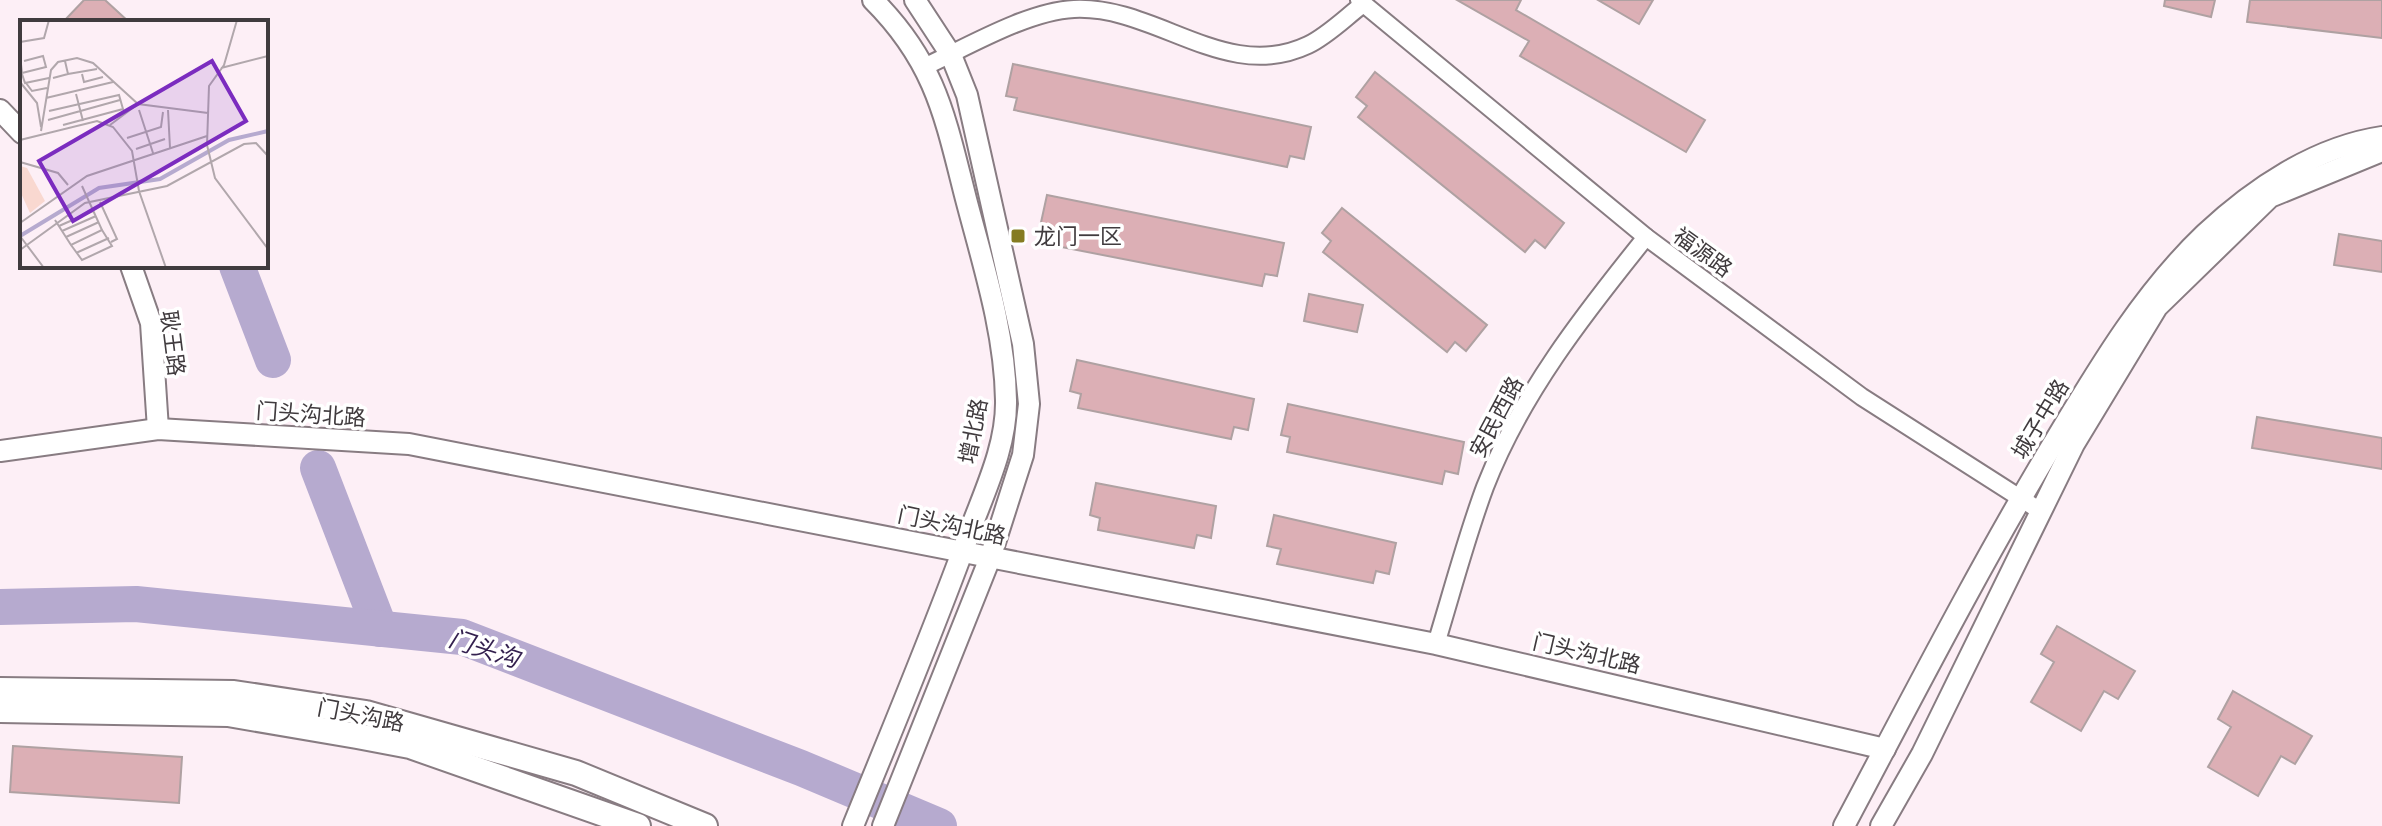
<svg xmlns="http://www.w3.org/2000/svg" width="2382" height="826" font-family="Roboto,'Noto Sans SC',sans-serif">
  <style>
    .lines { fill: none; stroke-linecap: round; stroke-linejoin: round }
    .river { stroke: #b6aacf; stroke-width: 36 }
    .building { fill: #dcafb5; stroke: #afa1a2; stroke-width: 2 }
    .minor-casing { stroke: #887c82; stroke-width: 20 }
    .tertiary-casing { stroke: #887c82; stroke-width: 24 }
    .secondary-casing { stroke: #887c82; stroke-width: 28 }
    .minor { stroke: #fff; stroke-width: 16 }
    .tertiary { stroke: #fff; stroke-width: 20 }
    .secondary { stroke: #fff; stroke-width: 24 }
    .poi-dot { fill: #857b21; stroke: #fff; stroke-width: 3 }
    .labels { text-anchor: middle; stroke-width: 7; stroke-linejoin: round; paint-order: stroke }
    .poi-label { font-size: 22px; fill: #403b3e; stroke: #fff; text-anchor: start }
    .street-label { font-size: 22px; fill: #403b3e; stroke: #fff }
    .water-label { font-size: 24px; font-style: italic; fill: #34214f; stroke: #fff }
    .inset-river { fill: none; stroke: #b6aacf; stroke-width: 4 }
    .inset-road { fill: none; stroke: #b1a7ac; stroke-width: 2 }
    .view { fill: #7b2cbf; fill-opacity: 0.15; stroke: #7b2cbf; stroke-width: 4 }
    .inset-edge { fill: none; stroke: #403b3e; stroke-width: 4 }
  </style>
  <rect width="100%" height="100%" fill="#fdeff6"/>
  <g class="lines">
    <g class="river">
      <path d="M237,266l36,94"/>
      <path d="M318,468l62,161"/>
      <path d="M0,607l136,-3 326,33 339,131 138,58"/>
    </g>
  </g>
  <g class="building">
    <path d="M84,0h21l24,22h-66z"/>
    <path d="M1457,0h64l-5,10 189,110 -19,32 -166,-96 9,-15z"/>
    <path d="M1598,0h55l-14,24z"/>
    <path d="M2165,0h50l-4,17 -47,-11z"/>
    <path d="M2250,0h132v38l-135,-16z"/>
    <path d="M1013,64l298,63 -7,32 -14,-3 -3,11 -273,-57 3,-12 -11,-2z"/>
    <path d="M1375,72l189,151 -19,25 -10,-8 -10,12 -167,-135 9,-11 -11,-9z"/>
    <path d="M1047,195l237,48 -7,33 -12,-2 -3,12 -216,-42 3,-15 -9,-2z"/>
    <path d="M1342,208l145,117 -21,26 -11,-9 -8,10 -124,-100 8,-11 -9,-8z"/>
    <path d="M2339,234l43,7v31l-48,-7z"/>
    <path d="M1309,294l54,11 -6,27 -53,-11z"/>
    <path d="M1077,360l177,39 -6,31 -14,-3 -3,12 -153,-31 3,-14 -11,-3z"/>
    <path d="M1288,404l176,38 -6,32 -13,-3 -3,13 -155,-32 3,-15 -9,-2z"/>
    <path d="M2257,417l125,21v31l-130,-21z"/>
    <path d="M1096,483l120,23 -5,32 -14,-3 -3,13 -96,-18 2,-12 -10,-3z"/>
    <path d="M1274,515l122,28 -7,31 -13,-3 -3,12 -96,-19 4,-15 -14,-3z"/>
    <path d="M2057,626l78,45 -17,28 -14,-8 -23,40 -50,-29 23,-40 -13,-8z"/>
    <path d="M2233,691l79,45 -17,28 -14,-8 -23,40 -50,-29 23,-40 -13,-8z"/>
    <path d="M13,746l169,11 -3,46 -169,-11z"/>
  </g>
  <g class="lines">
    <g class="minor-casing">
      <g id="minor">
        <path d="M1359,0l287,237 216,160 180,115"/>
        <path d="M926,66c41,-19 102,-55 148,-57 82,-4 152,75 234,36 19,-9 37,-27 54,-40"/>
        <path d="M1436,644c16,-52 30,-106 49,-157 36,-93 99,-173 161,-250"/>
      </g>
    </g>
    <g class="tertiary-casing">
      <g id="tertiary">
        <path d="M0,110l22,23"/>
        <path d="M131,266l20,57 7,106"/>
        <path d="M0,451l158,-22 251,15 1027,200 449,105"/>
        <path d="M853,826c40,-99 82,-198 118,-298 15,-40 36,-84 35,-128 -1,-68 -23,-136 -40,-201 -21,-82 -30,-136 -93,-199"/>
        <path d="M883,826l107,-268 33,-103 6,-51 -6,-60 -56,-249 -16,-40 -36,-55"/>
        <path d="M1844,826c68,-128 134,-257 209,-382 44,-73 89,-150 152,-210 48,-45 110,-87 177,-97"/>
        <path d="M1881,826l41,-72 152,-310 83,-137 113,-110 112,-46"/>
      </g>
    </g>
    <g class="secondary-casing">
      <g id="secondary">
        <path d="M0,690l234,3 132,20 210,60 129,53"/>
        <path d="M0,710l228,4 129,22 53,10 228,80"/>
      </g>
    </g>
    <use href="#minor" class="minor"/>
    <use href="#tertiary" class="tertiary"/>
    <use href="#secondary" class="secondary"/>
  </g>
  <rect class="poi-dot" x="1010" y="228" width="16" height="16" rx="4"/>
  <g class="labels">
    <g class="poi-label">
      <text x="1034" y="244">龙门一区</text>
    </g>
    <g class="street-label">
      <text transform="translate(1703 252) rotate(36)" y="8">福源路</text>
      <text transform="translate(173 343) rotate(83)" y="8">耿王路</text>
      <text transform="translate(311 414) rotate(4)" y="8">门头沟北路</text>
      <text transform="translate(1496 417) rotate(-62)" y="8">安民西路</text>
      <text transform="translate(2040 419) rotate(-59)" y="8">城子中路</text>
      <text transform="translate(973 431) rotate(-79)" y="8">增北路</text>
      <text transform="translate(952 525) rotate(12)" y="8">门头沟北路</text>
      <text transform="translate(1587 653) rotate(13)" y="8">门头沟北路</text>
      <text transform="translate(361 715) rotate(11)" y="8">门头沟路</text>
    </g>
    <g class="water-label">
      <text transform="translate(484 649) rotate(18)" y="8">门头沟</text>
    </g>
  </g>
  <g transform="translate(20 20)">
    <rect width="248" height="248" fill="#fdeff6"/>
    <path d="M0,146l7,2 18,33 -15,12 -10,-22z" fill="#f9d8d0"/>
    <path class="inset-river" d="M0,216l79,-48 61,-9 69,-39 39,-9"/>
    <path class="inset-road" d="M0,22l24,-4 5,-18M0,35l2,18 24,-6 -3,-11 -19,5M201,48l47,-12M2,54l3,9 24,-5M48,54l29,-5M62,54l2,8 19,-5M33,58l15,-4 -3,-13M0,62l17,21 4,24M6,63l6,8 15,-3M56,74l7,27M26,78l67,-16M119,90l14,43M148,90l2,38M29,91l70,-16 4,14 -60,16M28,100l72,-20M90,105l28,-21M21,111l10,-61 7,-8 19,-4 16,5 45,41 70,9M107,118l34,-11 2,-15M0,120l77,-19 16,6 19,24 7,40 27,77M187,125l2,-59 15,-21 13,-45M187,125l8,33 53,71M116,129l29,-10M0,142l38,11 10,12M80,182l17,37 -6,3M35,200l16,25 31,-15 -20,-44M0,203l67,-47 120,-40M39,206l34,-15M42,211l34,-15M0,216l24,32M46,217l33,-15M51,225l11,15 30,-14 -10,-16M0,230l65,-47 82,-17 77,-42 12,-1 12,13M56,233l33,-15"/>
    <path class="view" d="M192,41l34,60 -173,100 -34,-60z"/>
    <rect width="248" height="248" class="inset-edge"/>
  </g>
</svg>
